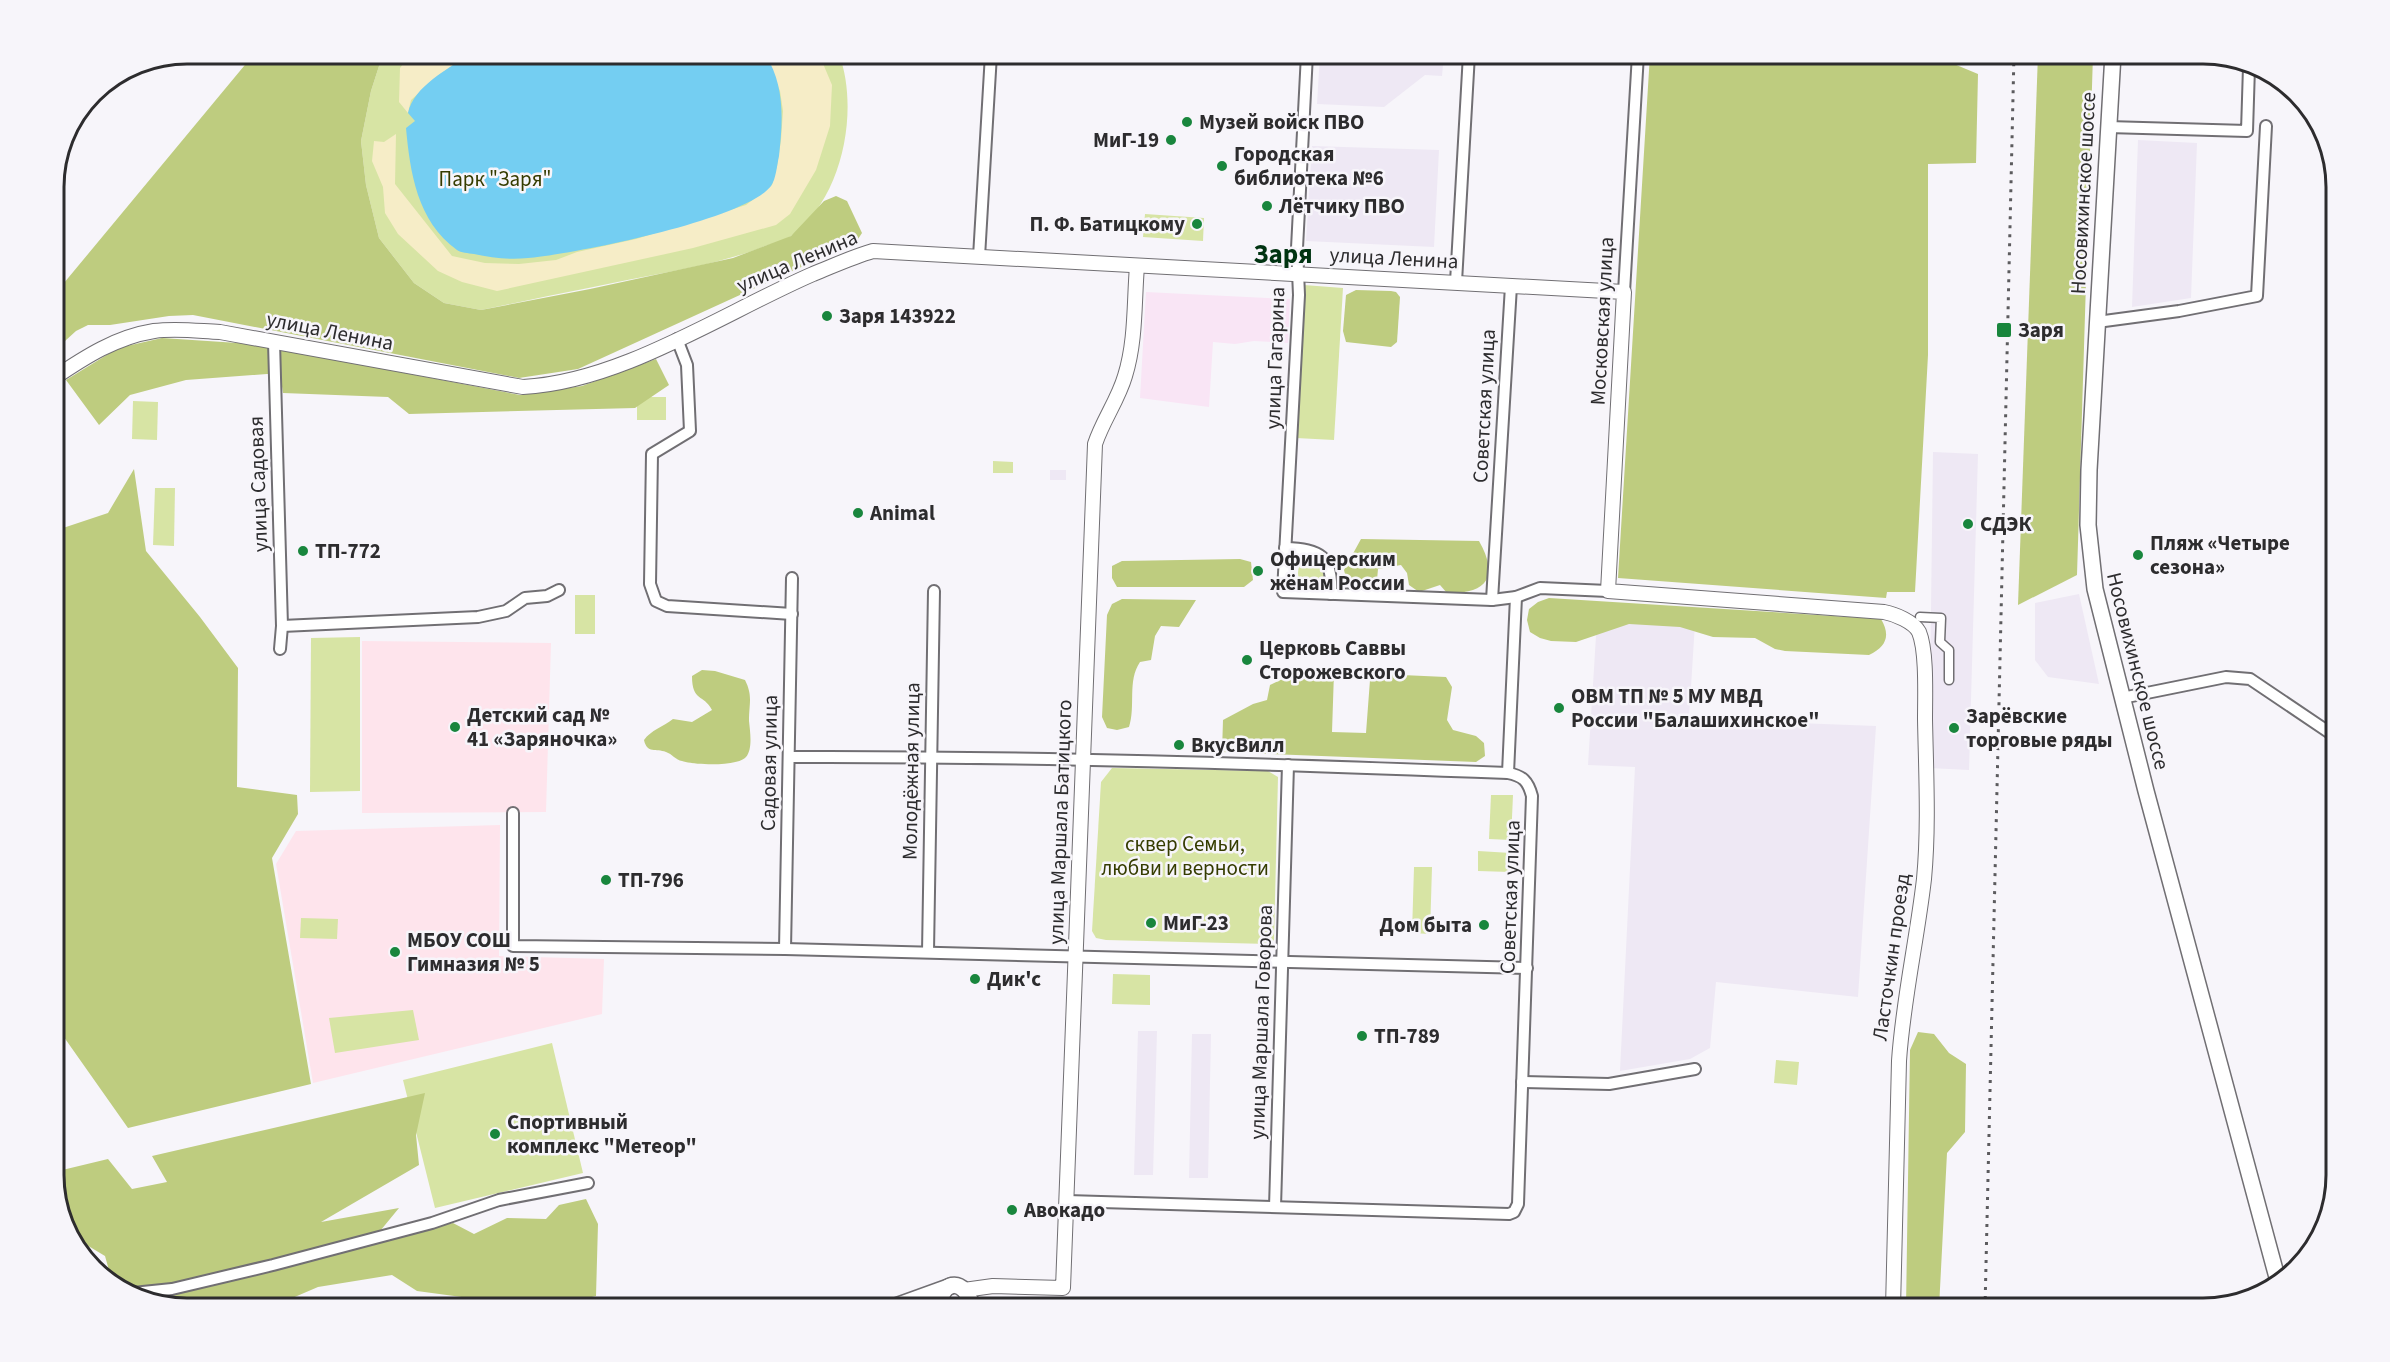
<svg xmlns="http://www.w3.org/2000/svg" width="2390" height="1362" font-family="'Source Sans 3',sans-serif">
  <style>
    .built { fill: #eee8f4 }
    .education { fill: #fee4ec }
    .medical { fill: #f9e5f5 }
    .green { fill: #d7e4a4 }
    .forest { fill: #becc7f }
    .sand { fill: #f6edc7 }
    .water { fill: #74cef2 }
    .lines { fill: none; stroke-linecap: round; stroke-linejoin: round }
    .pedestrian-casing { stroke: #716f73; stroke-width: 11 }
    .minor-casing { stroke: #716f73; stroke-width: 14 }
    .tertiary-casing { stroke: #716f73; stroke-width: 16 }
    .secondary-casing { stroke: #716f73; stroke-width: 18 }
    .pedestrian { stroke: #fff; stroke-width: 8 }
    .minor { stroke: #fff; stroke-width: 10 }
    .tertiary { stroke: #fff; stroke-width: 14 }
    .secondary { stroke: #fff; stroke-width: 15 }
    .rail { stroke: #5c5b5e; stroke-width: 3; stroke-dasharray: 3 6; stroke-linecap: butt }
    .poi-dot { fill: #19863d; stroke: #f7f5fa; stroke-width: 2 }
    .labels { text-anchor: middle; stroke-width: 5; stroke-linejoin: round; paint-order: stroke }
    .poi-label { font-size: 21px; font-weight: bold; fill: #2d2c2e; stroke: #f7f5fa; text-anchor: start }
    .park-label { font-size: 21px; fill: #353c00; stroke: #f7f5fa }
    .street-label { font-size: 21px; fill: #2d2c2e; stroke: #f7f5fa }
    .district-label { font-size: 27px; font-weight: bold; fill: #031; stroke: #f7f5fa }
    .rim { fill: none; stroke: #2d2c2e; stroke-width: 3 }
  </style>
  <rect width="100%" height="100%" fill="#f7f5fa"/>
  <g class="built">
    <path d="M1320,54h124l-2,22 -17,-1 -41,32 -67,-3z"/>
    <path d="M2138,140l59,3 -6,155 -59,9z"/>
    <path d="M1312,146l127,4 -5,97 -128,-6z"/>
    <path d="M1933,452l45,2 -9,316 -40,-2z"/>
    <rect x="1050" y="470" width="16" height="10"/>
    <path d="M2079,594l20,90 -51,-7 -13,-17v-57z"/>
    <path d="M1597,620l98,3 -6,96 187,7 -18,271 -142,-15 -6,66 -20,11 -70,12 15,-304 -47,-2z"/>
    <path d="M1138,1031h19l-4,144h-19z"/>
    <path d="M1192,1034h19l-3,144h-19z"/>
  </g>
  <g class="education">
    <path d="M362,641l189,2 -5,169 -184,1z"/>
    <path d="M500,825l-1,131 105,3 -2,55 -289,69 -37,-219 20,-33z"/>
  </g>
  <path class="medical" d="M1146,292l144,7 -2,44 -34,-2 -19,3 -22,-2 -4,65 -69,-9z"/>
  <g class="green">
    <path d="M391,54h448c21,57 3,146 -48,182 -8,5 -17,7 -26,10 -33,13 -61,19 -96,26 -63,12 -125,25 -188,38l-37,-7 -30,-20 -35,-45 -13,-53 -5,-44 10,-50 9,-28z"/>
    <path d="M1145,214l59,4 -1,23 -60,-4z"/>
    <path d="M1304,285l39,3 -9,152 -38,-2z"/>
    <rect x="637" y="397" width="29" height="23"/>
    <path d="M133,401l25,1 -1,38 -25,-1z"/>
    <path d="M993,461l20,1v11h-20z"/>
    <path d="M155,488h20l-1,58 -21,-1z"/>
    <circle cx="1312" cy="573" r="14"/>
    <rect x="575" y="595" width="20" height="39"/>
    <path d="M360,637v154l-50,1 1,-154z"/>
    <path d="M1112,768l156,3 10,6 -4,163 -5,4 -163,-4 -10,-2 -4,-7 9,-149z"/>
    <path d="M1491,795h22l-2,45 -22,-1z"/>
    <path d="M1478,851l33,2 -1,19 -32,-1z"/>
    <path d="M1414,867h18l-2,67 -18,-1z"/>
    <path d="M301,918l37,1 -1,20 -37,-1z"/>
    <path d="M1113,974l37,1v30l-38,-1z"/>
    <path d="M413,1010l6,30 -84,13 -6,-35z"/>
    <path d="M552,1043l31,130 -148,35 -32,-128z"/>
    <path d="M1776,1060l23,2 -2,23 -23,-2z"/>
  </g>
  <g class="forest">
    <path d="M254,54h137l-11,9 -9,28 -10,50 5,44 13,53 35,45 30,20 37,7 109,-21 143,-31 58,-22 33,-35 12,-5 11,5 15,32 -6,9 -278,127 -59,9 -326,-63 -24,1 -59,9h-22l-12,6 -22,20v-56z"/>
    <path d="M1650,54h303l1,10 24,10 -2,89 -48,1v191l-13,237h-28l-1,6 -268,-20z"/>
    <path d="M2038,54h55l-16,521 -59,30z"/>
    <path d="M1356,290l35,1 5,1 4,5 -3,45 -6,5 -45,-5 -3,-11 3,-36z"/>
    <path d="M162,338l91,6 267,51 62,-9 74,-27 13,26 -34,23 -226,6 -21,-17 -105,-4 -3,-20 -94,7 -56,15 -31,30 -33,-45 52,-32z"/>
    <path d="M134,469l12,82 54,66 38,51 -1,119 60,8 1,19 -26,44 39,226 -183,44 -74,-105v-492l54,-18z"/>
    <path d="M1361,539l118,2c21,37 7,53 -32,52l-7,-8 -21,7 -10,-7 -2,-12 -6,-8 -23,4 -1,11 -8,7h-12l-10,-5 -3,-12z"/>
    <path d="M1240,559l11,3 2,18 -9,7h-127l-5,-9v-12l10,-5z"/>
    <path d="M1549,598l332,21c10,17 5,28 -12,36l-84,-4 -10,-2 -20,-11 -42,-1 -33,-10 -51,-3 -53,18 -25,-1 -11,-3 -10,-6 -3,-12 2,-11 9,-7z"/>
    <path d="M1122,599l74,1 -17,27 -18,-1 -6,10 -4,24 -11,2c-13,19 -4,44 -11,65l-12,3 -10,-2 -5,-11 5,-102 5,-11z"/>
    <path d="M702,670l13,1 30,9c8,16 4,23 4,41 1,10 4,28 -3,36 -9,10 -52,8 -64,4 -6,-1 -10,-7 -16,-9 -10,-4 -19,2 -22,-12 7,-10 19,-13 29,-21l19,3 20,-12c-8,-16 -20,-8 -20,-34z"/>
    <path d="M1301,670l33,2 -2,60 34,1 4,-53 10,-6 66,3 6,10 -5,33 6,10 23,6 8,7 1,13 -9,6 -254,-10 1,-32 30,-16 14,-4 3,-15z"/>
    <path d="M1918,1032l16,2 15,19 17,11 -1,68 -18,21 -8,155h-33l4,-258z"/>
    <path d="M425,1093l-9,42 3,30 -98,57 78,-14 -28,34 82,-19 21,11 33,-16 39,1 13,-14 27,-6 12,25 -2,72 -50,12h-69l-8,-10 -52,-7 -25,-16 -74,12 -49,21h-81l-67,-18 -9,-9 -7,-25 -35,-21 -16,-52v-11l54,-13 24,30 35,-7 -15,-26z"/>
  </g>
  <g class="sand">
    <path d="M411,54h59l-30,20 -29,26 -3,13 -9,-11 1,-34z"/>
    <path d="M765,54h54l13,31 -2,41 -14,44 -26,44 -14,11 -83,23 -196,43 -35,-9 -24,-11 -40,-37 -13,-21 -2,-26 -11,-26 2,-20 10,1 12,-8 -1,50 57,72 33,7 34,1 37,-4 21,-8 59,-13 110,-34 26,-20 5,-19 4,-26 2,-29 -3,-20z"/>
  </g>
  <path class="water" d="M470,54h295c20,31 18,66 14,102 -2,9 -3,23 -8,30 -26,34 -197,68 -243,72 -18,2 -36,0 -54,-4 -6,-1 -13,-1 -17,-4 -40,-29 -47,-78 -51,-122l9,-7 -7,-8c6,-27 40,-44 62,-59z"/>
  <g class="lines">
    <g class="pedestrian-casing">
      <path id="pedestrian" d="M1920,617l21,1 -1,24 9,8v30"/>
    </g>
    <g class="minor-casing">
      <g id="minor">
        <path d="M1307,54l-10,194 2,47 -16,297 209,8 24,-3 24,-9 68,3"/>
        <path d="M1570,54l68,3"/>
        <path d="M83,108l21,-22"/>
        <path d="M2108,127l139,4 2,-64"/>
        <path d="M979,257l12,-203"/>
        <path d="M1456,282l13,-228"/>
        <path d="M1624,292l14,-238"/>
        <path d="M2097,322l82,-11 78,-15 9,-170"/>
        <path d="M677,339l10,26 3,66 -38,23 -2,130 6,17 11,5 125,8"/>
        <path d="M274,342l8,284 -2,23"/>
        <path d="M1285,548c36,1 48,8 46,46"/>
        <path d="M1492,600l19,-314"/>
        <path d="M282,626l196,-9 28,-6 19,-13 22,-2 12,-6"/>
        <path d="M2122,698l104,-21 24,2 86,58"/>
        <path d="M789,757c240,-1 479,7 719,16 15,3 20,8 24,23l-14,408 -4,8 -5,2 -442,-13"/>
        <path d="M1508,773l8,-176"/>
        <path d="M513,813v133l272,3 742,19"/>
        <path d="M785,949l7,-371"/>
        <path d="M928,952l6,-361"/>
        <path d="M1522,1082l87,2 86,-15"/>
        <path d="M1275,1207l13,-442"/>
        <path d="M133,1293l39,-4 101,-24 159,-42 67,-23 89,-17"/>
      </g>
    </g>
    <g class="tertiary-casing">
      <g id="tertiary">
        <path d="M54,378c31,-21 62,-41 100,-47 22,-3 44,0 66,1l303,55c98,-5 200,-74 290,-113 20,-8 39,-17 60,-23l751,41 -16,299 276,21c11,2 30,10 35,20 8,19 6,65 6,87 1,53 4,107 -1,160 -7,61 -21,121 -25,182l-6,247"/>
        <path d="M964,1290l29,-4 70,2 32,-844c8,-24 23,-44 30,-68 11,-35 9,-74 12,-110"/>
      </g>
    </g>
    <g class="secondary-casing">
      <g id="secondary">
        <path d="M2113,54l-24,416 -1,55 7,64 51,202 132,490"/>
        <path d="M890,1308l61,-22"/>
        <path d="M942,1308c-5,-15 9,-31 22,-18 4,4 7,12 10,18"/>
      </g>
    </g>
    <use href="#pedestrian" class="pedestrian"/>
    <use href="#minor" class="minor"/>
    <use href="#tertiary" class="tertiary"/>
    <use href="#secondary" class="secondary"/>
    <path class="rail" d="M1985,1308l29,-1254"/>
  </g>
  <g class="poi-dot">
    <circle cx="1187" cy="122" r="6"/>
    <circle cx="1171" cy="140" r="6"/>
    <circle cx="1222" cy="166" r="6"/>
    <circle cx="1267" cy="206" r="6"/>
    <circle cx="1197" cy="224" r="6"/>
    <circle cx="827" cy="316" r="6"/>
    <rect x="1996" y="322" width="16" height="16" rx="3"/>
    <circle cx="858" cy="513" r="6"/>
    <circle cx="1968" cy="524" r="6"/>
    <circle cx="303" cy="551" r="6"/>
    <circle cx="2138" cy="555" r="6"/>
    <circle cx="1258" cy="571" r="6"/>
    <circle cx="1247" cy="660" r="6"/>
    <circle cx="1559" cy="708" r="6"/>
    <circle cx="455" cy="727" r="6"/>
    <circle cx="1954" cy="728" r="6"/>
    <circle cx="1179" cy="745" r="6"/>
    <circle cx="606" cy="880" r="6"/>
    <circle cx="1151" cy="923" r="6"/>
    <circle cx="1484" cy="925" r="6"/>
    <circle cx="395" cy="952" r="6"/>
    <circle cx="975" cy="979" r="6"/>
    <circle cx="1362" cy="1036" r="6"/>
    <circle cx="495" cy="1134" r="6"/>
    <circle cx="1012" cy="1210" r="6"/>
  </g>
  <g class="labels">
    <g class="poi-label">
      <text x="1199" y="129">Музей войск ПВО</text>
      <text x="1159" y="147" text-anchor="end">МиГ-19</text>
      <text x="1234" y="161">Городская<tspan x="1234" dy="24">библиотека №6</tspan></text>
      <text x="1279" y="213">Лётчику ПВО</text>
      <text x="1185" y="231" text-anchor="end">П. Ф. Батицкому</text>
      <text x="839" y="323">Заря 143922</text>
      <text x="2018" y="337">Заря</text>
      <text x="870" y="520">Animal</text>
      <text x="1980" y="531">СДЭК</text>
      <text x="2150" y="550">Пляж «Четыре<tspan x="2150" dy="24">сезона»</tspan></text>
      <text x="315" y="558">ТП-772</text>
      <text x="1270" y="566">Офицерским<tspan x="1270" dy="24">жёнам России</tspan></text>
      <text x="1259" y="655">Церковь Саввы<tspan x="1259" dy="24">Сторожевского</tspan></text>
      <text x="1571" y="703">ОВМ ТП № 5 МУ МВД<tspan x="1571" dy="24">России "Балашихинское"</tspan></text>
      <text x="467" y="722">Детский сад №<tspan x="467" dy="24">41 «Заряночка»</tspan></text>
      <text x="1966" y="723">Зарёвские<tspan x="1966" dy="24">торговые ряды</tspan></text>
      <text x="1191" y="752">ВкусВилл</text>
      <text x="618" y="887">ТП-796</text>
      <text x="1163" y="930">МиГ-23</text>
      <text x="1472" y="932" text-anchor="end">Дом быта</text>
      <text x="407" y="947">МБОУ СОШ<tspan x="407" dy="24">Гимназия № 5</tspan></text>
      <text x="987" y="986">Дик'с</text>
      <text x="1374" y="1043">ТП-789</text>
      <text x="507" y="1129">Спортивный<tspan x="507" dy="24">комплекс "Метеор"</tspan></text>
      <text x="1024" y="1217">Авокадо</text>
    </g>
    <g class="park-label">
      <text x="495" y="186">Парк "Заря"</text>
      <text x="1185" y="851">сквер Семьи,<tspan x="1185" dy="24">любви и верности</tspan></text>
    </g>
    <g class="street-label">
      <text transform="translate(2083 193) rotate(-87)" y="7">Носовихинское шоссе</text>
      <text transform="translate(1394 258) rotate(3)" y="7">улица Ленина</text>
      <text transform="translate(797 261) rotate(-23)" y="7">улица Ленина</text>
      <text transform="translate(1602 321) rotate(-87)" y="7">Московская улица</text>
      <text transform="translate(330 331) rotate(11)" y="7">улица Ленина</text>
      <text transform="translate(1275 358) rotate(-88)" y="7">улица Гагарина</text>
      <text transform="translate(1484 406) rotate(-87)" y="7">Советская улица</text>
      <text transform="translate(258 484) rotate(-92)" y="7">улица Садовая</text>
      <text transform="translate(2138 671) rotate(76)" y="7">Носовихинское шоссе</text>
      <text transform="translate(769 763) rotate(-89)" y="7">Садовая улица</text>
      <text transform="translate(911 771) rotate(-89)" y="7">Молодёжная улица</text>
      <text transform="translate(1060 822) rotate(-88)" y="7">улица Маршала Батицкого</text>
      <text transform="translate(1510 897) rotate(-88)" y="7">Советская улица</text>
      <text transform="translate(1891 957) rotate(-82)" y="7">Ласточкин проезд</text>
      <text transform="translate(1261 1022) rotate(-88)" y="7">улица Маршала Говорова</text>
    </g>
    <g class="district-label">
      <text x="1283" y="263">Заря</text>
    </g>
  </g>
  <path d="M0 0H2390V1362H0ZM187 64H2203A123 123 0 0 1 2326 187V1175A123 123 0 0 1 2203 1298H187A123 123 0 0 1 64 1175V187A123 123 0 0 1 187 64Z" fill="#f7f5fa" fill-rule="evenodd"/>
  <path class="rim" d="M187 64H2203A123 123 0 0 1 2326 187V1175A123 123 0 0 1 2203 1298H187A123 123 0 0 1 64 1175V187A123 123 0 0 1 187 64Z"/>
</svg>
